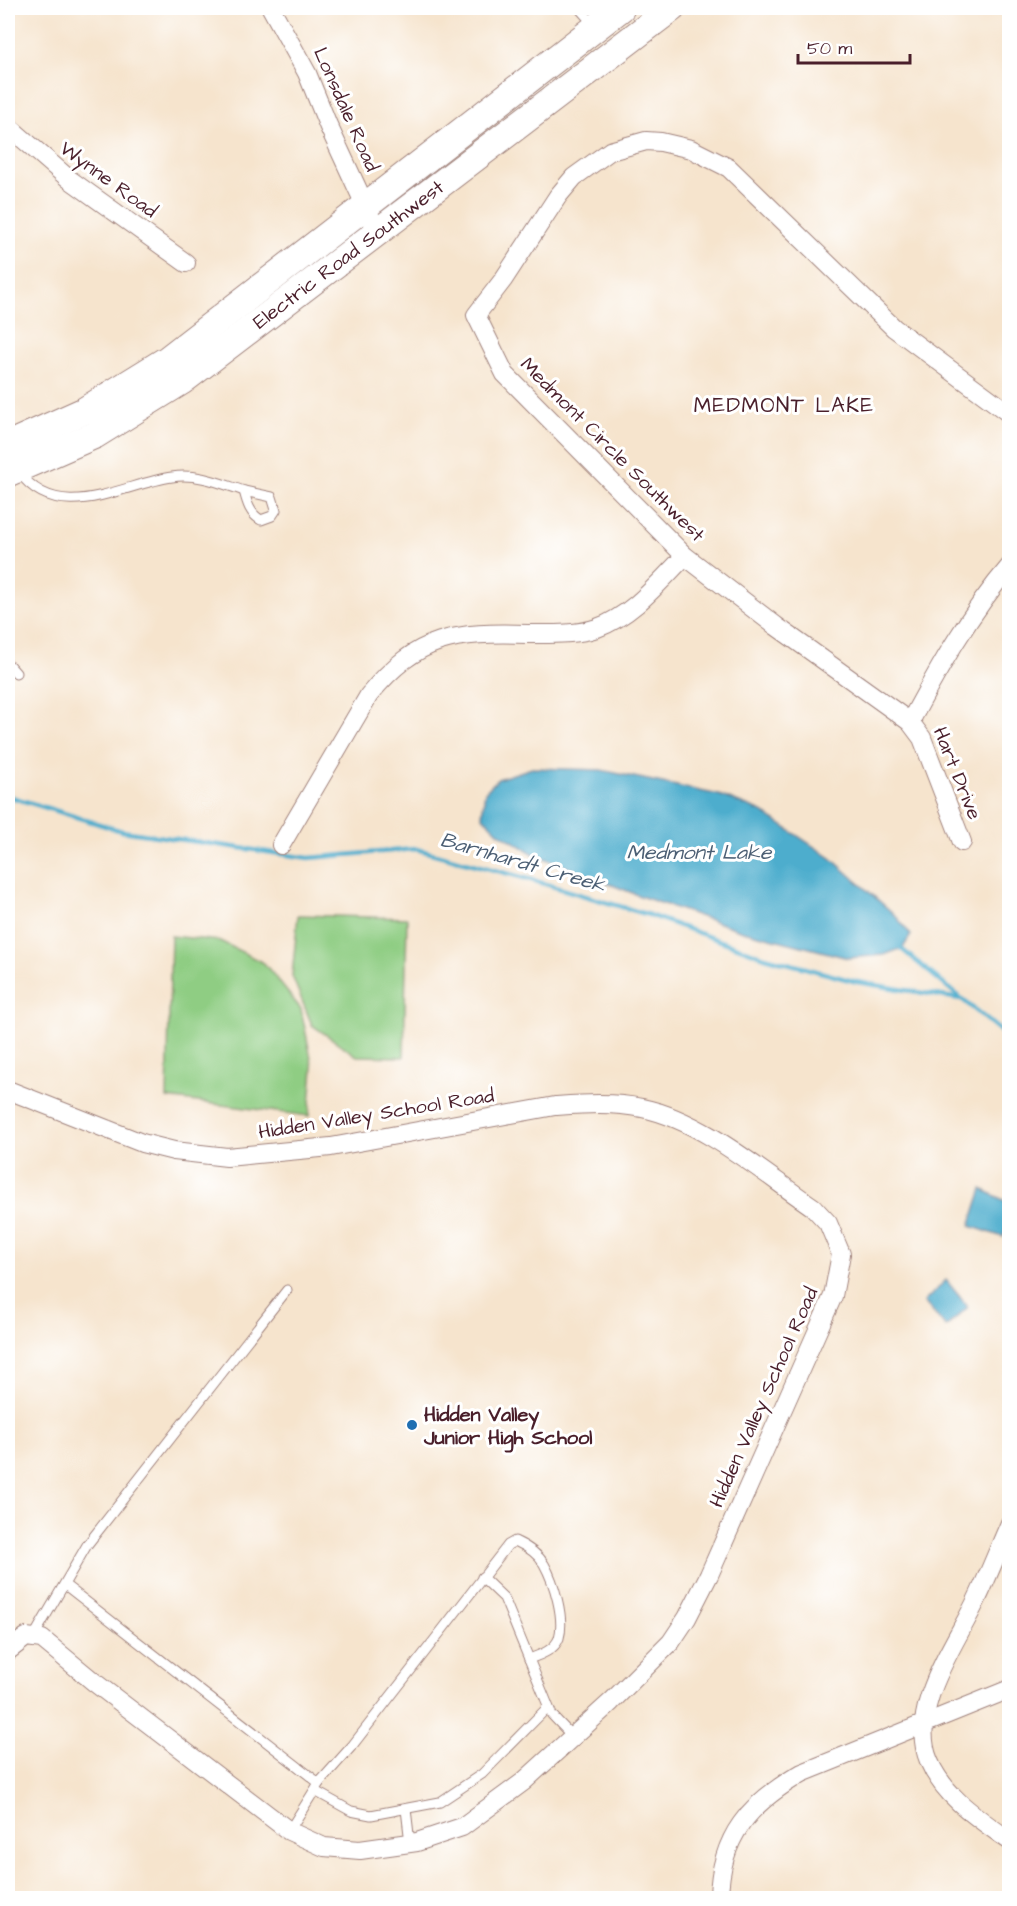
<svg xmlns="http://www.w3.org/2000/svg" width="1017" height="1906" font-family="'Architects Daughter',sans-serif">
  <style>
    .green { fill: #8fcd83; stroke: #6c7657; stroke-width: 1.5 }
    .water { fill: #4eadcd; stroke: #4c667c; stroke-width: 1.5 }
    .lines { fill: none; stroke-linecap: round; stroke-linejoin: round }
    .stream { stroke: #4eadcd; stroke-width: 4.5 }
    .service-casing { stroke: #a0827c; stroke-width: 11 }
    .minor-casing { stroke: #a0827c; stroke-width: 20 }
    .primary-casing { stroke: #a0827c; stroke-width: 29 }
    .service { stroke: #fff; stroke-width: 9 }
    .minor { stroke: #fff; stroke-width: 18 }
    .primary { stroke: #fff; stroke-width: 27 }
    .poi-dot { fill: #1f6fb2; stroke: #fff; stroke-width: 2 }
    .labels { text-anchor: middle; stroke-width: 6; stroke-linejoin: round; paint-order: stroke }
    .street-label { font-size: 20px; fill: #4a1f2b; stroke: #fff }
    .poi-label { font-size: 20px; font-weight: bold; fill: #4a1f2b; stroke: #fff; text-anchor: start }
    .neighbourhood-label { font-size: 21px; letter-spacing: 1.5px; fill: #4a1f2b; stroke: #fff }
    .water-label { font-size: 21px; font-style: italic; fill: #4c5f74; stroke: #fff }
  </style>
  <rect width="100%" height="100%" fill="#fff"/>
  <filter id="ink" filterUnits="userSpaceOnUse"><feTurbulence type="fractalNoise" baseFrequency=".0167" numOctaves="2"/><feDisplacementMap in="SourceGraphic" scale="12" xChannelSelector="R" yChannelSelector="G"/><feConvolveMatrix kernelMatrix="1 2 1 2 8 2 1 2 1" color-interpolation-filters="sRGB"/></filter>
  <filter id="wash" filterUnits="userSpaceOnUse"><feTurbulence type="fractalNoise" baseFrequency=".008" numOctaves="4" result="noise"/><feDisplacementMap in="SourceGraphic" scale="24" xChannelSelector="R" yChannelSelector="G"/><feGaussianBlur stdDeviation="1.35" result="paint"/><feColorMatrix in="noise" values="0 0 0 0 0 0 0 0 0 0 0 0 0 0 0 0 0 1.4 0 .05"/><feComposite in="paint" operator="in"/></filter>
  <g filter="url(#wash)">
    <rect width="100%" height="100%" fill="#f6e4cd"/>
    <g class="green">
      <path d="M298,915l109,3 -3,139 -47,-1 -45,-31 -20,-49z"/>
      <path d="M171,936l49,5 44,22 37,46 12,59 -4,48 -142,-18z"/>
    </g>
    <g class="water">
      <path d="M532,768l69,2 118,25 43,17 69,46 64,57 16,20 -8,13 -19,7 -36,3 -105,-27 -103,-35 -106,-42 -35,-21 -17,-17 3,-24 13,-13z"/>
      <path d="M982,1189l27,14v16l-6,18 -33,-11z"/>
      <path d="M946,1280l22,27 -22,20 -22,-25z"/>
    </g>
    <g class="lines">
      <g class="stream">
        <path d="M8,796l114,35 187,27 107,-9 116,31 117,35 116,42 92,25 103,17"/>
        <path d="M898,946l112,93"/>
      </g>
    </g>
  </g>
  <g filter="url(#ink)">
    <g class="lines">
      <g class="service-casing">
        <g id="service">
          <path d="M579,8l16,18"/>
          <path d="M19,472c39,54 103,12 153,5 25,-4 48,6 72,14"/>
          <path d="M244,491l28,6 4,13 -4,6 -11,4c-11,-6 -14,-17 -17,-29z"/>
          <path d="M8,664l8,9"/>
          <path d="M482,1577l22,21 48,117 21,22"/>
          <path d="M65,1585l254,198"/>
          <path d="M34,1636l53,-91 200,-255"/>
          <path d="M315,1791l36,20 20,4 69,-13 42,-28 66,-67"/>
          <path d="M406,1809l4,34"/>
          <path d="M289,1831l30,-48 33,-37 156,-201 7,-4c11,5 23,13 29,23 10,18 21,54 15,74 -4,12 -19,17 -30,21"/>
        </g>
      </g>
      <g class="minor-casing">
        <g id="minor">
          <path d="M271,8l36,65 21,52 49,106"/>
          <path d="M8,126l61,53 117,84"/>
          <path d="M910,722c30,-56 59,-108 100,-156"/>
          <path d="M962,842l-40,-104 -12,-16 -134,-96 -91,-70 -180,-182 -29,-59 27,-35 55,-84 16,-19 36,-26 36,-10 15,1 30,7 38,19 165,160 116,86"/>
          <path d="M281,845l88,-150c49,-60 86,-63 159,-61 22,0 48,1 69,-6 36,-13 62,-46 88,-72"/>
          <path d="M8,1090l134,53 32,8 53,6 104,-10 224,-41c30,-2 58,-4 87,2 60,12 121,65 171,99l15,16 13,31 -8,42 -124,279 -22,43 -16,24 -60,60 -88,80 -61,45 -45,15 -57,8 -36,-3 -35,-16 -195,-149 -52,-43 -16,-2 -18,14"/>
          <path d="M1010,1523c-11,25 -21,51 -33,76 -21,45 -70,110 -48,162 15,36 50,58 81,80"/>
          <path d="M719,1898c1,-62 31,-95 83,-125l208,-84"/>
        </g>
      </g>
      <g class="primary-casing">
        <g id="primary">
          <path d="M8,445l76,-34 84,-52 453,-351"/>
          <path d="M8,473l87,-38 87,-54 490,-373"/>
        </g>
      </g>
      <use href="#service" class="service"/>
      <use href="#minor" class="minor"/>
      <use href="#primary" class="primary"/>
    </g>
  </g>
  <circle class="poi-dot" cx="412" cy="1425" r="6"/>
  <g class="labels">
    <g class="street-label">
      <text transform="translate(347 109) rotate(66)" y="7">Lonsdale Road</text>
      <text transform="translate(109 179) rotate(36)" y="7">Wynne Road</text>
      <text transform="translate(348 254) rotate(-37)" y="7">Electric Road Southwest</text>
      <text transform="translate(613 449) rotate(45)" y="7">Medmont Circle Southwest</text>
      <text transform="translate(958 773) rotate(68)" y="7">Hart Drive</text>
      <text transform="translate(376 1113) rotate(-9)" y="7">Hidden Valley School Road</text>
      <text transform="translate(763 1397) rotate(-66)" y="7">Hidden Valley School Road</text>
    </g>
    <g class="poi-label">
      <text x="424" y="1421">Hidden Valley<tspan x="424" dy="23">Junior High School</tspan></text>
    </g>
    <g class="neighbourhood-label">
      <text x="784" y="412">MEDMONT LAKE</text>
    </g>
    <g class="water-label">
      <text x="699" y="859">Medmont Lake</text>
      <text transform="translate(523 862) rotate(16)" y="7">Barnhardt Creek</text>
    </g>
  </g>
  <rect width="1017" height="1906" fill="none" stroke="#fff" stroke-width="30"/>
  <path d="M798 54v9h112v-9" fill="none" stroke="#4a1f2b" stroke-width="3"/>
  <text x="807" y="54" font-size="18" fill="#4a1f2b" stroke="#ffffff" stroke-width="4.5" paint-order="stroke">50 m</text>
</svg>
